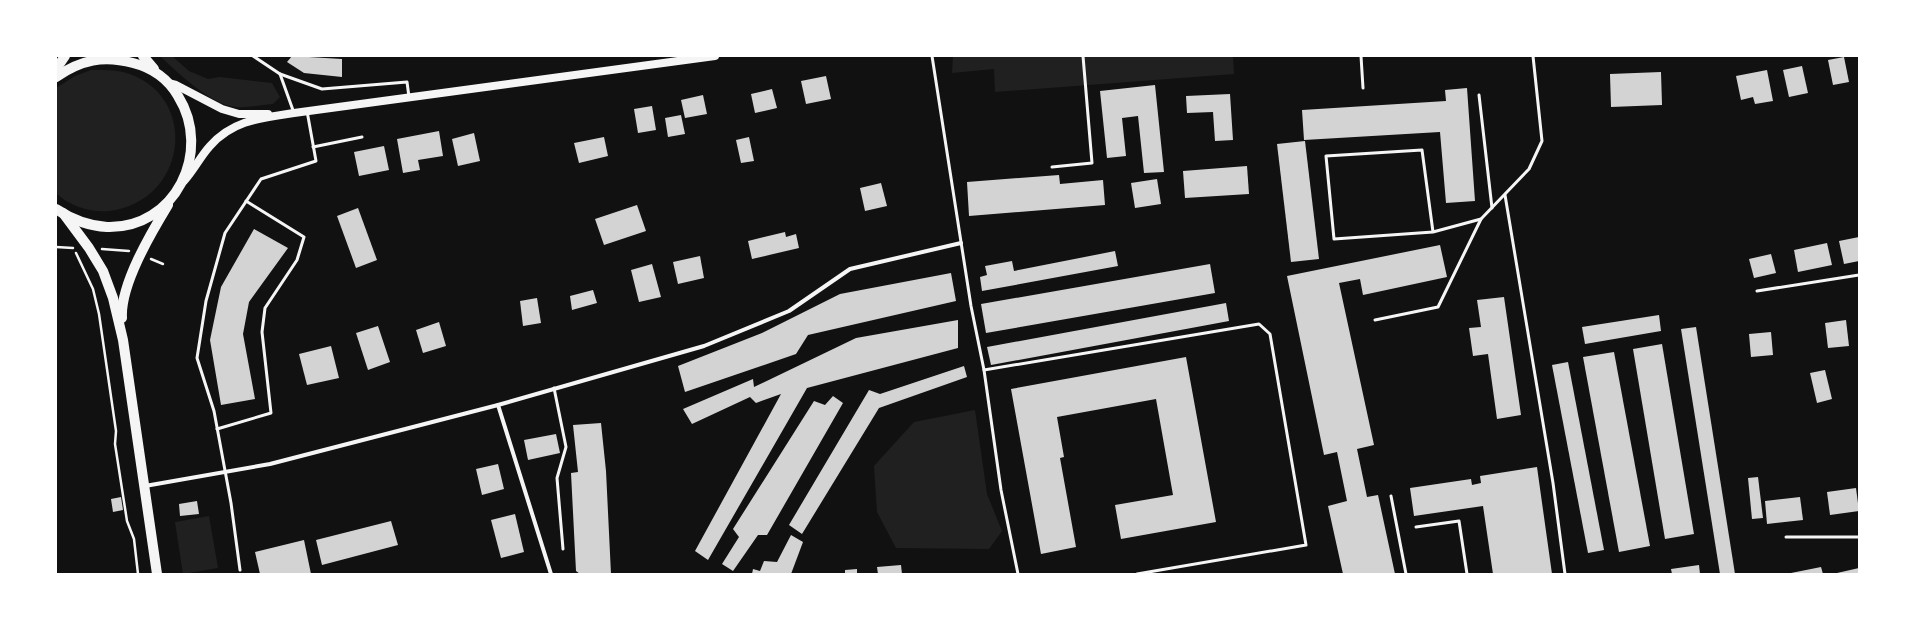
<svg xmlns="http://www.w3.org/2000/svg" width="1915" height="630" font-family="Barlow,sans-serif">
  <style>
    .green { fill: #202020 }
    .building { fill: #d3d3d3 }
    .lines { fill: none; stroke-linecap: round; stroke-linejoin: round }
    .path { stroke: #f5f5f5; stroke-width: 2.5 }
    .service { stroke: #f5f5f5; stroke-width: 3 }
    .minor { stroke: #f5f5f5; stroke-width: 4 }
    .secondary { stroke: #f5f5f5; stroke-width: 8 }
    .primary { stroke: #f5f5f5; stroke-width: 10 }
  </style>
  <rect width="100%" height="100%" fill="#111"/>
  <g class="green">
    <path d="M160,56h12l17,15 19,8 12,-2 52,6 8,14 -7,7c-12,1 -25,4 -37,3 -25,-2 -59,-35 -76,-51z"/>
    <path d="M953,56h280l1,18 -239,18 -1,-23 -42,4z"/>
    <path d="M91,70c13,0 26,-1 39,4 70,26 56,128 -21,137 -18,2 -40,-5 -53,-18v-105l19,-12z"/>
    <path d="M975,410l12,84 15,37 -13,18 -93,-1 -19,-36 -3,-46 40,-44z"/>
    <path d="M209,516l9,52 -35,6 -8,-52z"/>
  </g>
  <g class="building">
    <path d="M292,56l50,3v18l-38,-4 -17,-11z"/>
    <path d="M1844,57l5,25 -16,3 -5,-25z"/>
    <path d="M1802,66l6,27 -19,4 -6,-27z"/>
    <path d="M1767,70l6,31 -18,3 -2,-7 -12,3 -5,-24z"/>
    <path d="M1661,72l1,33 -51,2 -1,-33z"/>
    <path d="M826,76l5,23 -25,5 -5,-23z"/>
    <path d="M1155,85l9,87 -20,1 -6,-57 -16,2 4,38 -19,2 -7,-67z"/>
    <path d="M1467,88l8,113 -29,2 -6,-71 -136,8 -2,-30 144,-9 -1,-11z"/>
    <path d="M772,89l5,19 -22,5 -4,-19z"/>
    <path d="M1230,94l3,46 -18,1 -2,-29 -26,1 -1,-17z"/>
    <path d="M703,95l4,19 -22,4 -4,-18z"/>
    <path d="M652,106l4,24 -18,3 -4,-24z"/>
    <path d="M681,115l4,19 -17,3 -3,-19z"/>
    <path d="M439,131l4,25 -25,4 2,10 -17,3 -6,-34z"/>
    <path d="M474,133l6,28 -22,5 -6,-27z"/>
    <path d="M604,137l4,19 -29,7 -5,-20z"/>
    <path d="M749,137l5,24 -13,2 -5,-23z"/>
    <path d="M1305,141l14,118 -28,3 -14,-118z"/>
    <path d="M384,146l5,24 -30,6 -5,-24z"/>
    <path d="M1247,166l2,28 -64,4 -2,-27z"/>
    <path d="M1059,175l1,9 43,-4 2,25 -136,11 -2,-34z"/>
    <path d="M1157,179l4,25 -26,4 -4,-25z"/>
    <path d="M881,183l6,23 -22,5 -5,-23z"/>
    <path d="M637,205l9,26 -42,14 -9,-26z"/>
    <path d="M358,208l19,52 -21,8 -19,-52z"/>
    <path d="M254,229l34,19 -39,54 -6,32 12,65 -34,6 -11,-65 11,-53z"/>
    <path d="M785,232l1,5 10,-3 3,14 -47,11 -4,-18z"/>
    <path d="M1859,237v24l-15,3 -5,-23z"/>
    <path d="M1827,243l5,22 -34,7 -4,-22z"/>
    <path d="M1440,245l7,32 -84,18 -3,-16 -21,4 35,162 -17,4 10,48 11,-2 17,79h-52l-15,-68 19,-5 -10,-49 -13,3 -37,-179z"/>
    <path d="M1115,251l3,15 -136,25 -2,-14 7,-2 -2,-9 27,-5 2,10z"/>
    <path d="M1771,254l5,19 -22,5 -5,-19z"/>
    <path d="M700,256l4,22 -26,6 -5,-22z"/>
    <path d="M652,264l9,33 -22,5 -8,-32z"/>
    <path d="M1210,264l5,29 -229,40 -5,-29z"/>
    <path d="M951,273l5,28 -148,34 -12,19 -111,38 -7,-26 84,-33 78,-39z"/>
    <path d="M593,290l4,13 -25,7 -2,-14z"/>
    <path d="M1504,297l17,118 -24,4 -9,-65 -15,2 -4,-28 12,-1 -4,-27z"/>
    <path d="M537,298l4,25 -18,3 -3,-25z"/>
    <path d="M1226,303l3,18 -238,44 -4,-18z"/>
    <path d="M1659,315l2,16 -76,13 -3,-17z"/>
    <path d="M958,320v28l-151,40 -99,172 -13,-9 86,-157 -25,9 -6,-6 -58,27 -9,-15 70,-30 1,8 102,-49z"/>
    <path d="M1846,320l3,26 -21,2 -3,-25z"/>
    <path d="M439,322l7,24 -23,7 -7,-23z"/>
    <path d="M378,326l12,36 -22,8 -12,-37z"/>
    <path d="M1696,327l39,247h-15l-39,-245z"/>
    <path d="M1771,332l2,23 -22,2 -2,-23z"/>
    <path d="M1662,344l32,190 -29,5 -32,-190z"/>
    <path d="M331,346l8,32 -32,7 -8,-31z"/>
    <path d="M1614,352l36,194 -31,6 -36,-195z"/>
    <path d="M1186,357l30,165 -95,17 -6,-34 58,-10 -17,-96 -99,18 7,40 -4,1 16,89 -35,7 -30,-165z"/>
    <path d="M1568,362l36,188 -16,3 -36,-188z"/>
    <path d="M964,366l3,11 -88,31 -77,126 -13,-9 80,-135 11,4z"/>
    <path d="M1825,370l7,29 -15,4 -7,-30z"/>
    <path d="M833,396l10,7 -76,132h-9l-25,36 -11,-7 17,-27 -6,-8 81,-128 11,4z"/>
    <path d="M601,423l5,48 5,103h-31l-4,-3 -5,-98 7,-1 -5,-47z"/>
    <path d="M556,434l4,19 -32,7 -4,-20z"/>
    <path d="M498,464l6,25 -22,6 -6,-26z"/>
    <path d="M1537,467l15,107h-59l-10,-68 -69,10 -4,-28 61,-9 1,6 9,-2 -1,-7z"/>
    <path d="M1758,477l5,41 -11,1 -4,-41z"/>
    <path d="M1856,488l3,23 -29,4 -3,-23z"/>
    <path d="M121,497l2,13 -10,2 -2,-13z"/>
    <path d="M1800,497l3,23 -36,4 -2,-23z"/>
    <path d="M197,501l2,13 -19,2 -1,-12z"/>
    <path d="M515,514l9,38 -23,6 -10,-38z"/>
    <path d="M391,521l7,24 -76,20 -6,-25z"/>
    <path d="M791,535l12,7 -12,32h-39l1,-5 7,2 4,-10 13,1z"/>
    <path d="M304,540l7,34h-51l-5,-22z"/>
    <path d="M901,565l1,9h-24l-1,-7z"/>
    <path d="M1699,565l1,9h-28l-1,-5z"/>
    <path d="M1821,567l2,7h-31l-1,-1z"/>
    <path d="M1859,568v6h-22v-1z"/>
    <path d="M857,569v5h-12v-4z"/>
  </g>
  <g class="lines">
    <g class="path">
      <path d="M56,247l17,1"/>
      <path d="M102,249l27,2"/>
      <path d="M76,253l17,36 6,25 17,117 -1,13 12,77 7,18 4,35"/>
      <path d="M151,259l12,5"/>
    </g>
    <g class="service">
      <path d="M253,56l27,18 14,39"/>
      <path d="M932,56l39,250 13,64 17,120 17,84"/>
      <path d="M1361,56l2,32"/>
      <path d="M280,74l42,15 85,-7 2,15"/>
      <path d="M1479,95l13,113"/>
      <path d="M313,147l49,-10"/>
      <path d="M1052,167l40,-4 -9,-107"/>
      <path d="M1505,195l48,288 12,91"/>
      <path d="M1433,232l-11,-82 -96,6 8,83 99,-7 48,-13 48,-50 13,-28 -9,-85"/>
      <path d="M1757,291l102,-16"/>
      <path d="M1375,320l63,-13 43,-88"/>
      <path d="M984,370l275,-46 11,10 36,211 -169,29"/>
      <path d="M554,388l12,59 -9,31 6,71"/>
      <path d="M217,429l54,-16 -9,-81 3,-24 32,-48 7,-23 -58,-36"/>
      <path d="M1391,496l15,78"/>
      <path d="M1416,527l43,-6 8,53"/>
      <path d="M1786,537h73"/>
      <path d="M240,570l-9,-67 -17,-92 -17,-53 9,-57 19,-68 36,-54 55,-18 -9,-50"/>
    </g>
    <g class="minor">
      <path d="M498,405l53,169"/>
      <path d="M145,486l125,-22 228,-59 206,-59 85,-35 61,-42 111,-26"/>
    </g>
    <g class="secondary">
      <path d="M168,83l8,2 46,24 17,5h29"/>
      <path d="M184,181c10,-11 16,-24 26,-35 23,-26 51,-28 84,-33l421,-57"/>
    </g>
    <g class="primary">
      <path d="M143,56l11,13"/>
      <path d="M56,69l9,-13"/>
      <path d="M56,77c25,-17 47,-22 77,-14 20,5 35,16 45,33 35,56 -3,133 -71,131 -18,-1 -36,-8 -51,-18"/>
      <path d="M63,213l26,35 14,23 10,27 10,42 34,234"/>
      <path d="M122,318c-2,-33 29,-85 46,-113"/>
    </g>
  </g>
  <rect width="1915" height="630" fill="none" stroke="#ffffff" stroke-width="114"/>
</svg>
